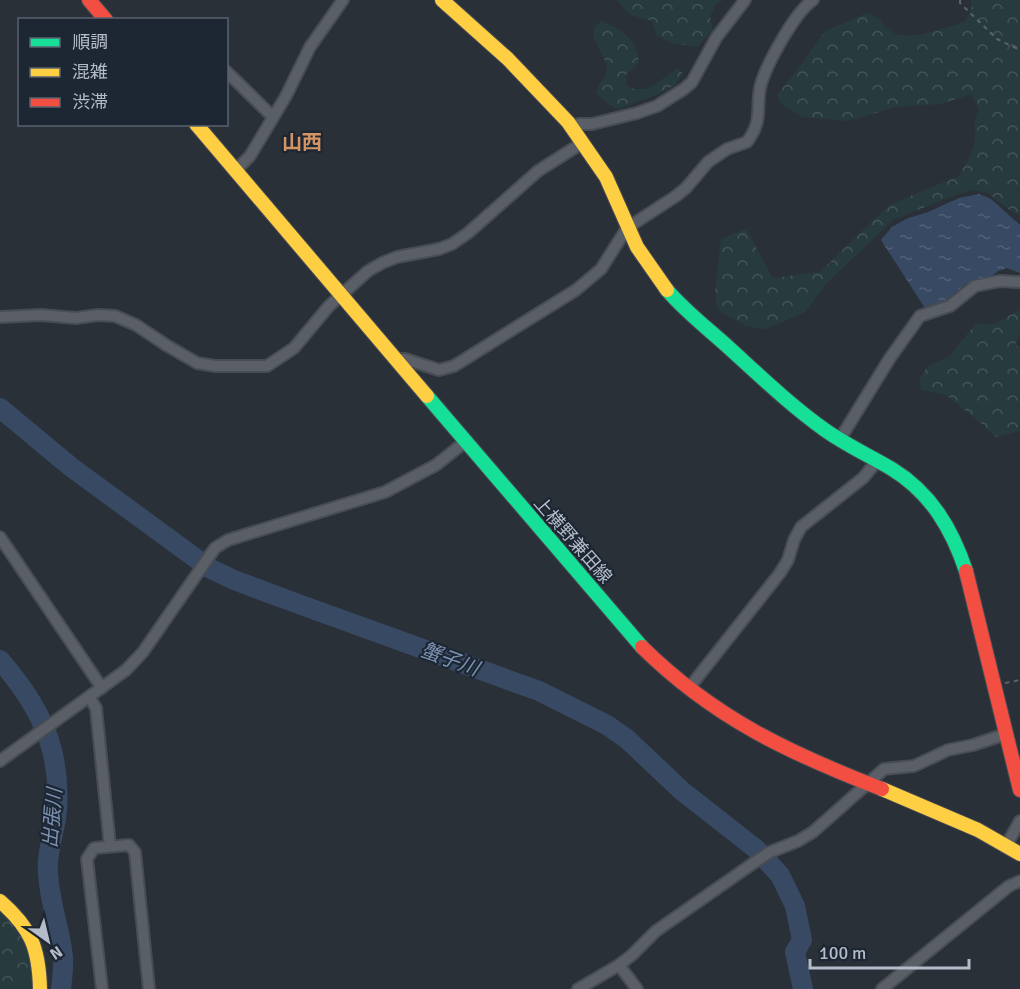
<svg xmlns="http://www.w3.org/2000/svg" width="1020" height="989" font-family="Signika,'Noto Sans JP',sans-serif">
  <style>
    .forest { fill: url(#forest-crowns) }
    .water { fill: url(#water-ripples) }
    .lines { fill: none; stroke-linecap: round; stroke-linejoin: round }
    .river { stroke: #384963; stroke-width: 20 }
    .street-casing { stroke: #484c53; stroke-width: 14 }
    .fast-casing { stroke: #484c53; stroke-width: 16 }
    .slow-casing { stroke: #484c53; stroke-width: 16 }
    .jam-casing { stroke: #484c53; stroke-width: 16 }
    .path { stroke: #5d636a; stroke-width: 2; stroke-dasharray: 4.5 4.5; stroke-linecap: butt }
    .street { stroke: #5a5e66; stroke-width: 10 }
    .fast { stroke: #16e098; stroke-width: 14 }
    .slow { stroke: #ffcf43; stroke-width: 14 }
    .jam { stroke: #f24e42; stroke-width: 14 }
    .labels { text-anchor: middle; stroke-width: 4.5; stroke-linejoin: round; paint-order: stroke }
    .street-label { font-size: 18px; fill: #b4bcc9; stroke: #1d2633 }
    .neighbourhood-label { font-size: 20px; font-weight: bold; fill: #d59563; stroke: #1d2633 }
    .water-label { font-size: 20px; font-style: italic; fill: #7c92b1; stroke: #1d2633 }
  </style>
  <defs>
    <pattern id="forest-crowns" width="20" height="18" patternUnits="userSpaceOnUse" patternTransform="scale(1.5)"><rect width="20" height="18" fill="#273a3e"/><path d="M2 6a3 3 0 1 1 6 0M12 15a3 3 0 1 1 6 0" fill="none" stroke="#445559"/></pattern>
    <pattern id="water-ripples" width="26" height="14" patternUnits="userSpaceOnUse" patternTransform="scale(1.5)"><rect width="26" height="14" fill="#384963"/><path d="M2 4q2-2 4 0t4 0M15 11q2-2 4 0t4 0" fill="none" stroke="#526178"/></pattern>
  </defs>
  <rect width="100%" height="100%" fill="#2a3038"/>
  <g class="forest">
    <path d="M617,0h107l-7,3 -7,13 3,13 -16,18 -26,-4 -15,-8 -4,-14 -22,-6z"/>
    <path d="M971,0h49v216l-12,-7 -20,-16 -14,-3 -19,5 -62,25 -65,62 -23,30 -39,17 -20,-3 -28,-16 -3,-17 6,-54 25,-10 27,49 47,-6 69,-67 70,-29c6,-11 15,-25 16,-38 1,-14 -4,-14 4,-28l-7,-16 -32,10 -44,3 -47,14 -47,-4 -21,-13 -4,-9 24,-30 23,-33 43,-19c15,5 14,11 25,19 15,11 55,-5 73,-10l7,-16z"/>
    <path d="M602,21c22,10 33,16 37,41l-13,13v10c20,13 32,-5 51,-16l6,4 -8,12 -19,10 -38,14 -10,-5 -12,-11 3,-8 7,-10 1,-11 -14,-27 1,-10z"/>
    <path d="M1020,310v23l-5,12 5,2v84l-25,6 -14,-14 -35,-28 -24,-5 -3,-10 8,-13 23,-11 26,-33 16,2z"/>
    <path d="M0,912c25,22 34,44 33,77h-33z"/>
  </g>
  <path class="water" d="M979,194l12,5 29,26v48l-13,-5 -9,3 -6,5 -25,7 -23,19 -19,6 -44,-68 11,-13 14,-8 22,-7 31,-14z"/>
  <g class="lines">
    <g class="river">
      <path d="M0,408l71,59 138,101 25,12 59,22 246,89 68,34 20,14 55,52 74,58 24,26 15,31 7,34 -7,12 8,37"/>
      <path d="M0,660c39,45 61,87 57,149 -1,21 -11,42 -9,63 1,29 12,56 15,85 1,10 -1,22 -2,32"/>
    </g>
    <g class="street-casing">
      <g id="street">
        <path d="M226,71l47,46"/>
        <path d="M570,126l9,-2h13l45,-11 20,-7 27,-17 8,-7 24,-44 29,-38"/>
        <path d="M235,171l15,-15 36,-60 24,-49 33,-47"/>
        <path d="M0,317l41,-2 35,3 22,-3 17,1 21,9 30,20 31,18 18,3h52l27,-18 35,-42 39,-35 14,-8 15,-6 42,-8 13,-5 16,-11 70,-62 44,-28"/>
        <path d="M395,359h10l34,11 15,-4 122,-76 25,-21 26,-41 49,-32 10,-8 22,-26 19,-13 20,-7c16,-22 9,-31 13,-54 5,-22 35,-76 53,-88"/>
        <path d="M840,439l50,-81 30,-42 30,-10 25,-20 25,-5 20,1"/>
        <path d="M0,537l102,151"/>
        <path d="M689,688l91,-115 8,-13 6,-20 7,-13 62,-49 14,-17"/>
        <path d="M89,697l7,11 14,138"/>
        <path d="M0,761l126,-91 17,-18 72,-104 13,-8 157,-48 51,-27 29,-23"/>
        <path d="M1007,844l13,-23"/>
        <path d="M619,965l18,24"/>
        <path d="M102,989l-15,-130 7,-11 35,-3 6,7 14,137"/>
        <path d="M578,989l41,-24 13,-10 24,-24 99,-69 15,-10 28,-11 15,-9 71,-63 30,-3 34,-16 25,-5 33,-11"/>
        <path d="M882,989l127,-103 11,-5"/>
      </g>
    </g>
    <g class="fast-casing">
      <g id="fast">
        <path d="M667,290c18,21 40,38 60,56 32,29 63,59 98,84 21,15 45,26 67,39 39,24 60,60 74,102"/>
        <path d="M427,396l215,251"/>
      </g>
    </g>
    <g class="slow-casing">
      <g id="slow">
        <path d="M442,0l66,59 60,63 38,55 31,70 30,43"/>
        <path d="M196,124l231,272"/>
        <path d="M882,789l96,41 42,24"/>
        <path d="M0,901c31,27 39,47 40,88"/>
      </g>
    </g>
    <g class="jam-casing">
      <g id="jam">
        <path d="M89,0l17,20"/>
        <path d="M966,571l54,219"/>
        <path d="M642,647c72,71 147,106 240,142"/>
      </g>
    </g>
    <g class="path">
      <path d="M960,0v3l37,36 23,11"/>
      <path d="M1005,683l15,-3"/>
    </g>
    <use href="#street" class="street"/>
    <use href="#fast" class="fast"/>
    <use href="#slow" class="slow"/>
    <use href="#jam" class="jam"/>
  </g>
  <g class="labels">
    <g class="street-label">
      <text transform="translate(573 540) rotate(49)" y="6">上横野兼田線</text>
    </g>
    <g class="neighbourhood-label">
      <text x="302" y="149">山西</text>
    </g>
    <g class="water-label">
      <text transform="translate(450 659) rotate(20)" y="7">蟹子川</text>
      <text transform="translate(52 818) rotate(-85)" y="7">出張川</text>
    </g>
  </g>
  <rect x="18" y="18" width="210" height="108" fill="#1d2633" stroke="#59626f" stroke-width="1.5"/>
  <rect x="30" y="38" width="30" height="9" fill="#16e098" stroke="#59626f" stroke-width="1.5"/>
  <text x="72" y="48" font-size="18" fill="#b4bcc9">順調</text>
  <rect x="30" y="68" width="30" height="9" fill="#ffcf43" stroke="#59626f" stroke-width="1.5"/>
  <text x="72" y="78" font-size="18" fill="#b4bcc9">混雑</text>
  <rect x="30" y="98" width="30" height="9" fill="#f24e42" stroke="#59626f" stroke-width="1.5"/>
  <text x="72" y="108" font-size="18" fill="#b4bcc9">渋滞</text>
  <g transform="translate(48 941) rotate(146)" stroke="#1d2633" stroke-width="4.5" paint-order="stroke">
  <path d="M0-4.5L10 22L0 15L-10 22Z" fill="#b4bcc9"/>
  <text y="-9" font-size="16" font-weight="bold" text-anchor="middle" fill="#b4bcc9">N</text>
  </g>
  <path d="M810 959v9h159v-9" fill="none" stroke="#b4bcc9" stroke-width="3"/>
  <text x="819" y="959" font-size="18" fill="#b4bcc9" stroke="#1d2633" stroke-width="4.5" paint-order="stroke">100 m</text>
</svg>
